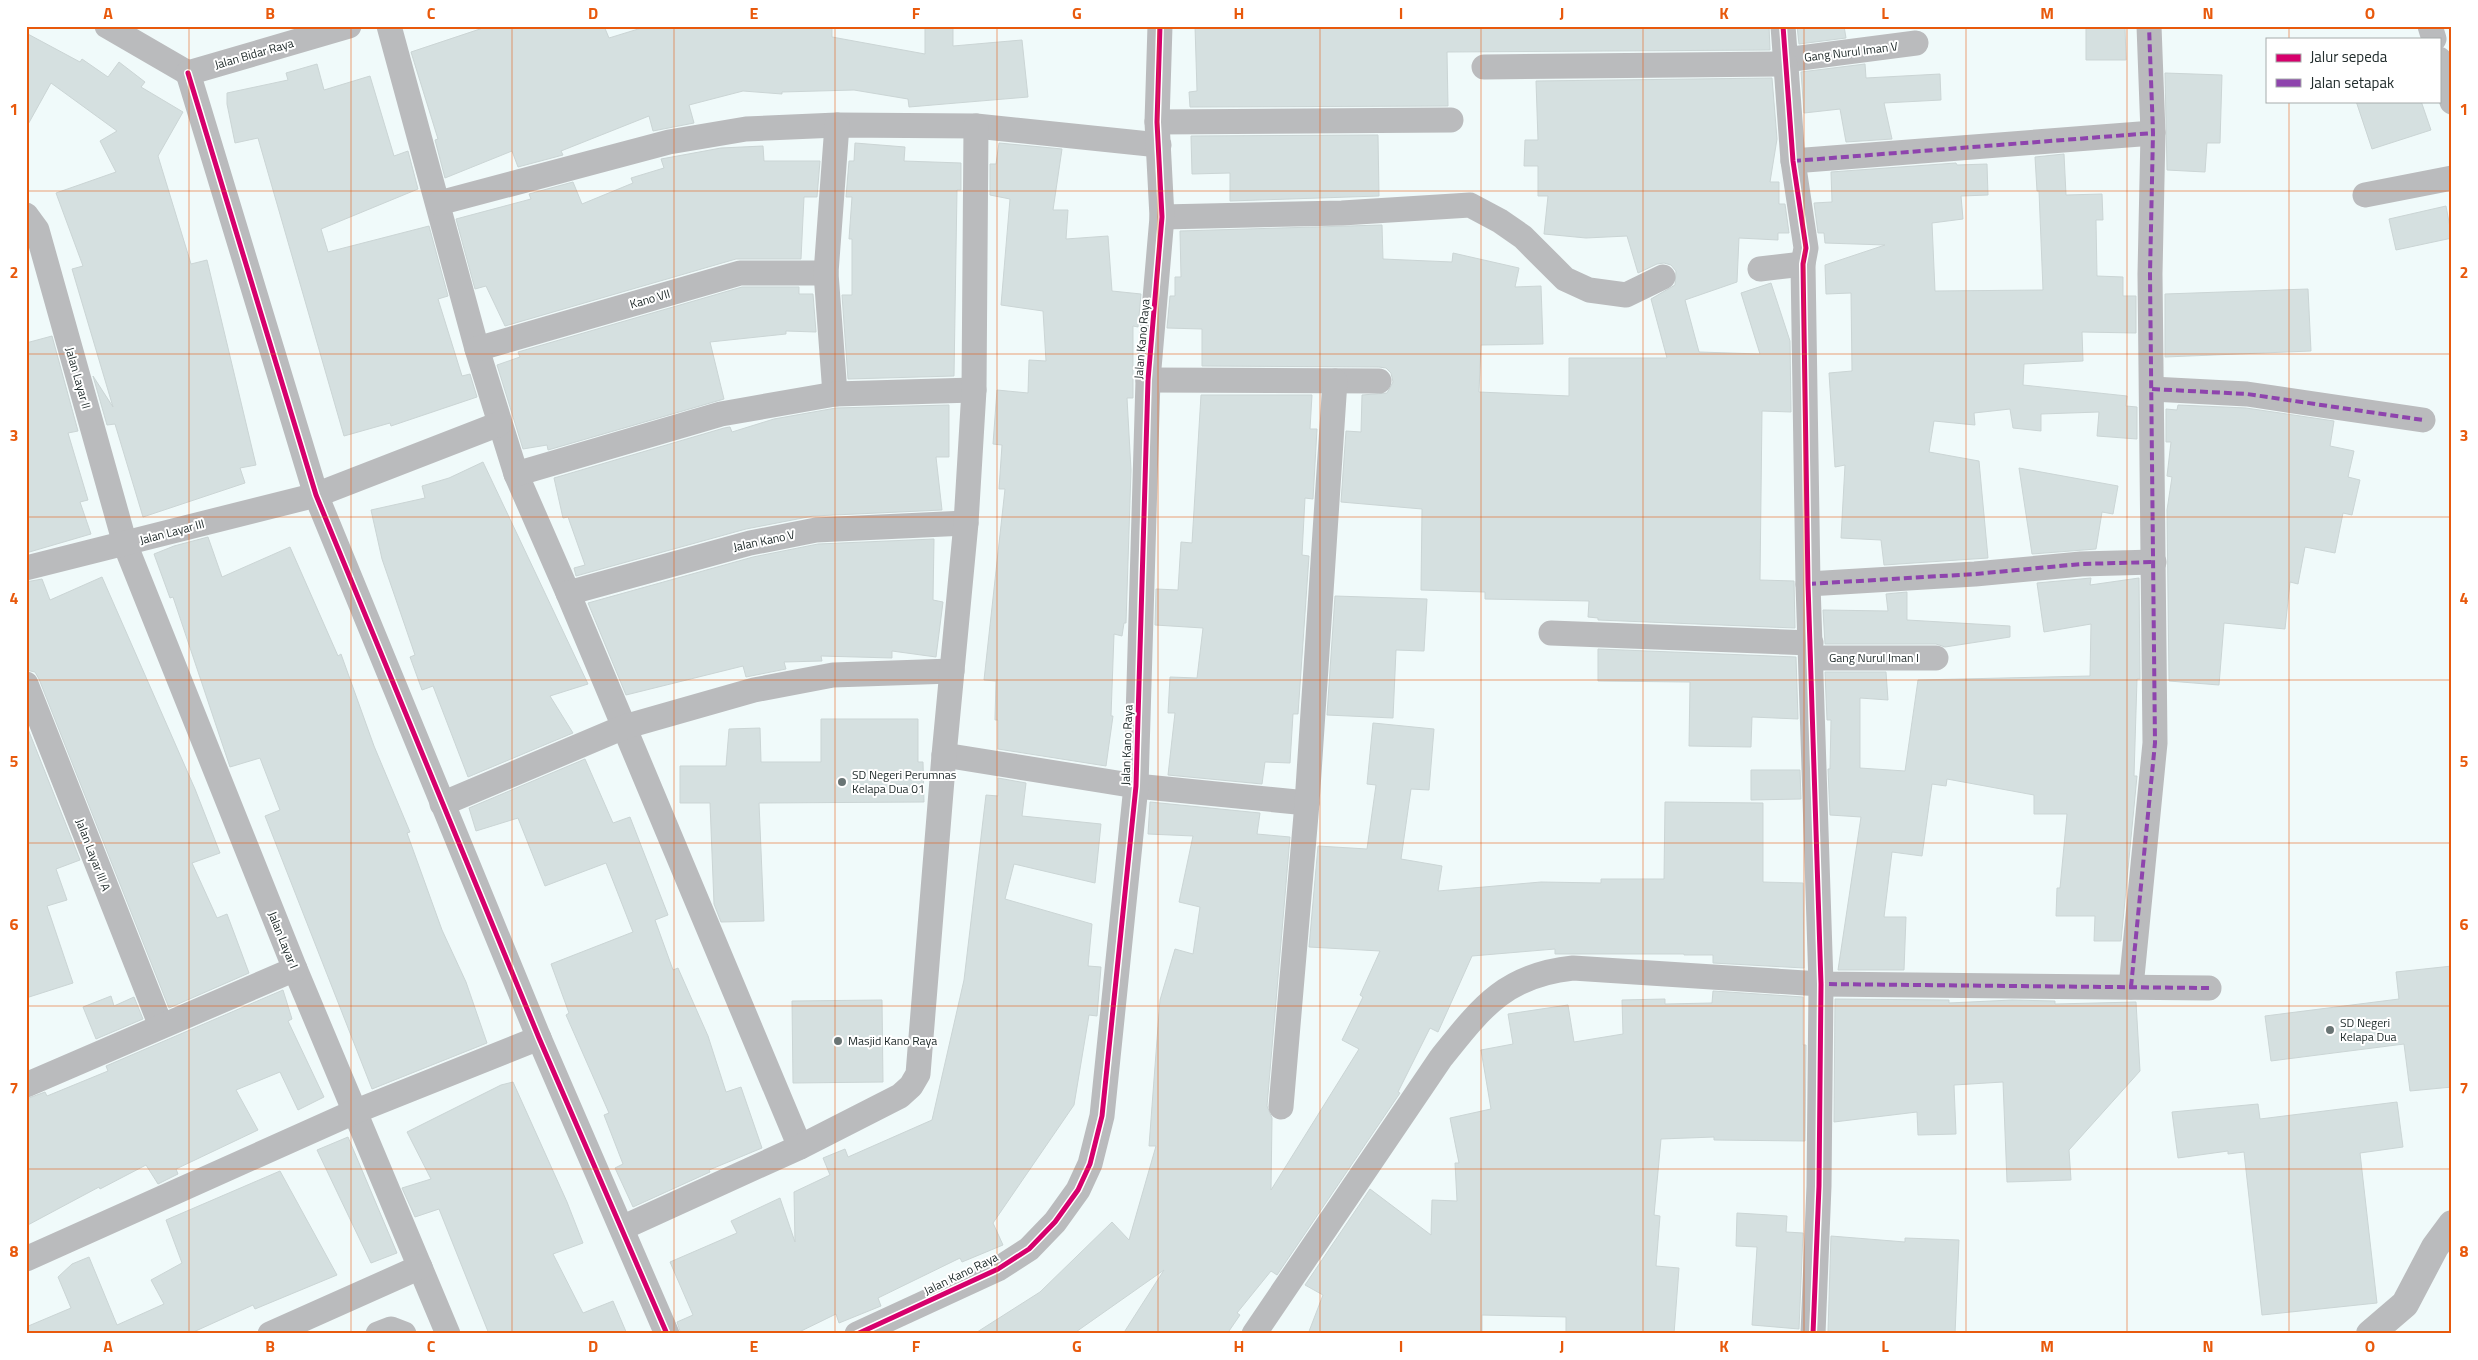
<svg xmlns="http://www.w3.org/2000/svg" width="2478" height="1360" font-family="'Titillium Web',sans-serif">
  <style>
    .building { fill: #d5e0e0; stroke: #cbd5d5 }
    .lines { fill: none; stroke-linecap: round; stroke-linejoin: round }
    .minor { stroke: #babbbd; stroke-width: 25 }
    .tertiary { stroke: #babbbd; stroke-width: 28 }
    .quiet { stroke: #8e44ad; stroke-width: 4; stroke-dasharray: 8 4; stroke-linecap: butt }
    .cycleway-casing { stroke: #fff; stroke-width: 8 }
    .cycleway { stroke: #d6006c; stroke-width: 5 }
    .grid { fill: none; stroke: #e8590c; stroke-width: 1; stroke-opacity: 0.55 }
    .poi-dot { fill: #697474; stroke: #fff; stroke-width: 2 }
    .labels { text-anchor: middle; stroke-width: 4; stroke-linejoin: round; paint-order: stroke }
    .street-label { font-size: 12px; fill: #212c2c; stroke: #fff }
    .poi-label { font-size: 12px; fill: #212c2c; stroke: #fff; text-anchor: start }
    .neatline { fill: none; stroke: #e8590c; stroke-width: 2 }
    .grid-label { font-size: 16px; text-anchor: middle; font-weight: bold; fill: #e8590c }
  </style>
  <rect width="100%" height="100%" fill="#f0fafa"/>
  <g class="building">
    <path d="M489,26h115l5,12 39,-12h184v11l93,17v-28h28v20l69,-6 6,57 -119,10 -1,-8 -54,-9 -72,2v2l-39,-3 -54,14 5,18 -41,8 -4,-15 -88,35 2,4 -45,12 -6,-16 -67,27 -10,-38 3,-1 -27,-87z"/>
    <path d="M1195,26h574l1,24 -323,2 1,54 -258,1 -1,-15 8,-1z"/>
    <path d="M1797,26h47l2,12 -47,6z"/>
    <path d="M2086,26h39l1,34h-40z"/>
    <path d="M26,33l54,29 2,-3 26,18 11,-15 26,20 -4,5 42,25 -25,44 33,108 16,-4 49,205 -16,3 5,15 -102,34 -28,-93 -8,1 -14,-49 20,31 -41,-138 11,-3 -27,-73 60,-21 -16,-31 17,-10 -66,-48 -25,45z"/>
    <path d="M317,64l7,26 46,-14 24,80 14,-5 10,38 -97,40 7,23 101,-26 19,70 -10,3 24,77 8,-2 7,23 -86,29 -1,-3 -46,13 -86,-298 -23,5 -8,-39v-11l61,-13 -2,-7z"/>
    <path d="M1865,64l1,14 74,-4 1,26 -57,3 8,36 -46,3 -6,-33 -36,4 -3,-41z"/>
    <path d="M2165,73l57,2 -2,68h-13l-2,29 -38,-2z"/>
    <path d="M1772,78l5,61 -7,43h9v22h6l4,29h-11v7l-39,-2 -2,44 -52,18 14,52 61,2 -19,-61 30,-10 19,58 1,71 -29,-1 -2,169 34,1 1,47 -197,-8v-2l-10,-1 1,-16 -104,-2v-7l-64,-2 1,-81 -81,-7 5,-71 15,1 1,-37 25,-2 6,-11 -2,-9 -5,-5 -7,-1 -177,-1v-37l-35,-1 3,-32h5v-19h6l-1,-46 202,-6 1,34 69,3 1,-9 66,15 -4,19 26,-1 2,58 -62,1 -2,47 90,4v-38h98l-16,-59 24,-14 1,-14 -5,-6 -7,-2 -7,1 -19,9 -11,-37 -41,2 -42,-4 4,-38h-10v-30h-14l1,-26h13l-2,-59z"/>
    <path d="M2356,101h65l10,29 -59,19z"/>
    <path d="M1378,135l1,61 -149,5v-28l-38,1 -1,-38z"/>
    <path d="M855,143l50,4 -1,14 57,2v27h-4l-3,186 -106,3 -6,-84h10v-56h-3l3,-42h-6l3,-36h5z"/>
    <path d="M999,143l63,6 -9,61h15l-2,29 42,-3 4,55 29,3 -3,33 -5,-1v72h-6l4,72 -5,153h-2l-2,13 -8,-2 -3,82h2l-7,50 -108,-17v-29h-3l1,-39 -12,-1 21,-191h-6l3,-44 -9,-1 4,-54 31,3 1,-33 17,1 -3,-50 -42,-6 9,-106 -20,-4v-31h6z"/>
    <path d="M763,146l1,15h56l-3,36h-13l-3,62h-65l-231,67 -19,-40 -11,3 -19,-70 75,-20 -2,-5 44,-12 9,22 51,-21 -2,-5 33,-10 -3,-9 60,-11z"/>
    <path d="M2064,154l2,41 36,-1 1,26h-7l1,56 26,1v19h13v37l-54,-1 1,29 -59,3 -1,21 104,11 -1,10 11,1v32l-40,-3 2,-24 -58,2v17l-28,-3 -3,-19 -36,4 1,12 -41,-4 -5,31 50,9 9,97 -104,7 -3,-25 -40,-2 4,-73 -10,2 -6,-94 23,-2 -1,-78 -25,1 -1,-29 60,-20 -60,-2 -1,-10h-6l-4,-30 18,-1 -1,-30 125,-9 1,2 30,-1 1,31 -27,1 2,23 -31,4 3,68 108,-1 -4,-99h-2l-2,-34z"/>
    <path d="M2446,206l6,32 -56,12 -7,-31z"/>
    <path d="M742,287h57v7h14l3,38 -30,-1v3l-76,8 14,57 -176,51 -1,-5 -24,4 -26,-84 23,-8 -2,-5z"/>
    <path d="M2308,289l3,62 -146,6v-63z"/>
    <path d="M52,336l26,95 -10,2 20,67 -8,2 11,32 -65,19v-210z"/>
    <path d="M1201,395h111l-2,34h7l-4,70 -8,-1 -3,57 7,1 -11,158h-5l-3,49 -25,-1 -3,22 -94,-9 7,-62h-7l2,-36 27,1 6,-50 -48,-3 1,-36 22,1 3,-48 11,1z"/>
    <path d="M949,405v52h-13l6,53 -129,6 -67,13 -170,47 -2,-8 11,-3 -17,-48 -5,1 -9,-40 170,-50 6,-1 2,5 42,-13 62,-11z"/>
    <path d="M2178,405l68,3 88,13 -4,25 24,5 -6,26 12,3 -8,35 -9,-2 -8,40 -30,-6 -7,37 -8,-2 -5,47 -61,-6 -5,62 -50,-4 -2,-171 5,-33 -5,-1 4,-34h-5v-33l11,1z"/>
    <path d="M483,462l105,222 -38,12 23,37 -105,44 -35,-91 -11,4 -12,-33 5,-2 -33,-96 -11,-49 54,-12 -3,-12 27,-8z"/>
    <path d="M2019,468l99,18 -5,28 -11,-2 -6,37 -64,5z"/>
    <path d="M208,537l14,40 68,-30 48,109 3,-2 33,92 36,86 -3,1 35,97 24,52 21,61 -115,46 -107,-273 15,-6 -20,-52 -30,9 -57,-170 -3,1 -16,-44 20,-8z"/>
    <path d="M934,539l-1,61 10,2 -7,55 -44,-6v7l-71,-2 1,5 -38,1 2,7 -40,8 -3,-11 -117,29 -38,-92 165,-46 65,-13z"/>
    <path d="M102,577l93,212 25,64 -28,10 25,55 10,-4 22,59 -80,35 -130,-329 -4,-7 -9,-2v-88l16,-3 8,21z"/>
    <path d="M2091,578l-1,7 49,-7 1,101h-3l-3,97h3l-16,165h-27l1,-25h-39l1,-28h3l7,-74h-33v-19l-87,-16 -1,7 -14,-2 -10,72 -30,-4 -8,65h22l-2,53h-66l23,-153 -31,-2 -2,-46h2l1,-49h-4l-2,-48h61l2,28 -28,-2v70l45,3 13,-91 172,-4 1,-52 -47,8 -7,-49z"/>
    <path d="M1907,592v28l103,6v11l-65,10 -9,-3h-111l-2,-34 65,1 -2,-17z"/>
    <path d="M1335,596l92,3 -3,52 -28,-1 -3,68 -66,-3z"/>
    <path d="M1598,649l198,8 2,62 -46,-2 -1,30 -62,-1 1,-64 -92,-1z"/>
    <path d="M821,719h97v43h5l1,40 -165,1 5,118 -43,1 -7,-18 -4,-101h-30v-37h46l3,-37 31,-1 1,34h60z"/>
    <path d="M1373,723l61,6 -5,61 -18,-1 -10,70 41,7 -4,25 103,-9 60,1v-4h63l1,-77 98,1v79l40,1 1,85 -91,-5v-8h-29v-1h-129v-5l-83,7 -34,76 -8,-4 -32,64 2,1 -123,182 -6,-4 -34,42 3,2 -13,19h-104l41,-64 -91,64h-99l66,-42 72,-70 17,18 27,-94h-7l11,-146 15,-51 18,5 7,-47 -21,-5 14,-66 -45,-2 2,-32 110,11 -3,21 33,3 -23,269 5,12 -1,72 88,-141 -17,-9 21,-43 -3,-2 20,-44 -71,-4 9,-101 49,3 9,-64 -9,-1z"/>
    <path d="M26,724l54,136 -24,9 11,31 -20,6 26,77 -47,15z"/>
    <path d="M585,759l28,64 17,-6 38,98 -13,5 18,50 5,-2 30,68 18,56 15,-5 21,61 -53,22 1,2 -77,35 -18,-39 8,-4 -19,-49 5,-2 -43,-98 3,-2 -18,-49 82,-32 -27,-69 -61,23 -27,-68 -42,13 -7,-23z"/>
    <path d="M1751,770h49l1,29 -50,1z"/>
    <path d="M998,778l28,5 -4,33 79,8 -6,59 -81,-19 -9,35 87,25 -4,42 13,1 -4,49 -8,-1 -15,90 -81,118 10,22 -41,17 -2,-4 -82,40 3,8 -42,17 -3,-9 -41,20h-114l-4,-12 16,-7 -23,-53 67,-29 -6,-12 49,-23 15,44 -1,-50 36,-17 -7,-17 22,-9 3,8 84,-37 32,-140 22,-185 12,1z"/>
    <path d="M2452,966v121l-42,4 -6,-47 -133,17 -6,-45 134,-17 -3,-27z"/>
    <path d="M283,990l9,29 -4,2 36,76 -26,13 -18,-38 -44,18 22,40 -82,39 2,5 -20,10 -12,-19 -46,24 -1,-2 -73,39v-127l19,-7 2,4 61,-25 -2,-5z"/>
    <path d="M1713,991l90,6v48h3l-1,96 -91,-1v-3l-53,2 -7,76 6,1 -4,50 23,2 -5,66h-108v-17l-84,-2v19h-174l15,-39 -18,-10 65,-96 61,46 1,-35 25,1 -2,-38h4l-9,-45 41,-9 -10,-59 32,-6 -5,-30 60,-9 6,37 49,-8 -1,-34 43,-1v5l47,-1z"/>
    <path d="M111,996l3,10 20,-9 9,22 -47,20 -13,-32z"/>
    <path d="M1835,999l114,1v3l63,-3 43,1v3l81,-2 4,69 -71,79 2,30 -64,2 -4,-100 -49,3 2,49 -38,1 -1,-23 -83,10z"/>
    <path d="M882,1000l1,82 -90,1 -1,-82z"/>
    <path d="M513,1082l54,120 16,41 -30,11 30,59 30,-12 14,33h-138l-50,-125 -24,8 -13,-29 29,-9 -24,-47 94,-47z"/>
    <path d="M2397,1102l6,45 -43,6 17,150 -115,12 -18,-163 -16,2v-3l-50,7 -6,-46 86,-8 2,15z"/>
    <path d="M348,1137l49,116 -26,10 -54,-113z"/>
    <path d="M280,1171l57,104 -82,34 -2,-4 -64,29h-163v-7l45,-19 -13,-31 14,-13 17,-7 28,68 47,-21 -13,-24 31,-17 -16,-43z"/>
    <path d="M1737,1213l50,3 -1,16 17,1 -4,96 -47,-4 5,-78 -21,-1z"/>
    <path d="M1831,1236l74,6v-4l54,2 -4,94h-118l1,-2 -10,-1z"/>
  </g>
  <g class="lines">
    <g class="minor">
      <path d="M107,26l81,47"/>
      <path d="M389,26l88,323 39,125 52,119 232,554"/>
      <path d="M1783,26l10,135 13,87 -3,16 5,320 13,400 -2,202 -6,148"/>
      <path d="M2430,26l4,13"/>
      <path d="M2439,59l13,43"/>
      <path d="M1785,60l131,-17"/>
      <path d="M1484,67l301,-3"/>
      <path d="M188,73l128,422 223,543 128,296"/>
      <path d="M188,73l161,-47"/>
      <path d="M1157,122l294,-2"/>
      <path d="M1793,161l360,-28"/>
      <path d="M2365,195l87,-17"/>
      <path d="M439,203l230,-61 77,-13 91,-4 139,1 183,19"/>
      <path d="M26,215l11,15 88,314 170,425 153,365"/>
      <path d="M1162,217l180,-4 128,-8 30,16 23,16 42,42 24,11 37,5 37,-18"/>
      <path d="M1760,269l43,-5"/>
      <path d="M477,349l263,-76h86"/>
      <path d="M1148,380l231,1"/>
      <path d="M2152,389l95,5 176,26"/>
      <path d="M835,394l-9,-121 11,-148"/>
      <path d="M516,474l205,-60 114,-20 139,-4"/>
      <path d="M26,568l290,-73 183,-71"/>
      <path d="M1808,584l167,-10 106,-10 73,-2"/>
      <path d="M568,593l182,-50 66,-13 150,-7"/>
      <path d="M1551,633l260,10"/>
      <path d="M1812,658h124"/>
      <path d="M26,684l135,342"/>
      <path d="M944,755l192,31 171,17"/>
      <path d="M442,804l182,-77 130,-37 79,-15 119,-4"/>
      <path d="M2131,987l24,-244 -5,-469 3,-141 -4,-107"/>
      <path d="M26,1085l269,-116"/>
      <path d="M1281,1107l26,-304 28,-422"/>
      <path d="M622,1228l178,-81 100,-51 11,-10 7,-12 26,-319 22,-232 8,-133 2,-264"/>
      <path d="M26,1259l328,-147 185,-74"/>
      <path d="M270,1334l150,-67"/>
      <path d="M378,1334l13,-5 13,5"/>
      <path d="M857,1334l141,-65 31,-20 26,-27 23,-32 12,-26 12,-48 34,-330 12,-406 14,-163 -5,-95 3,-96"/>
      <path d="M1254,1334l187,-276c40,-50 64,-83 132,-90l248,16 388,4"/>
    </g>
    <path class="tertiary" d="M2370,1334l35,-30 30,-57 17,-23"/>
    <g class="quiet">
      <path d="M1793,161l360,-28"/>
      <path d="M2152,389l95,5 176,26"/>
      <path d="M1808,584l167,-10 106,-10 73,-2"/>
      <path d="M2131,987l24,-244 -5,-469 3,-141 -4,-107"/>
      <path d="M1821,988v-4l388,4"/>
    </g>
    <g class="cycleway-casing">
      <g id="cycleway">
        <path d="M1783,26l10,135 13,87 -3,16 5,320 13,400 -2,202 -6,148"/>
        <path d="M188,73l128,422 223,543 128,296"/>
        <path d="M857,1334l141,-65 31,-20 26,-27 23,-32 12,-26 12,-48 34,-330 12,-406 14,-163 -5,-95 3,-96"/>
      </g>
    </g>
    <use href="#cycleway" class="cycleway"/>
  </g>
  <path class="grid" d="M189,26v1308M351,26v1308M512,26v1308M674,26v1308M835,26v1308M997,26v1308M1158,26v1308M1320,26v1308M1481,26v1308M1643,26v1308M1804,26v1308M1966,26v1308M2127,26v1308M2289,26v13M2289,101v1233M26,191h2426M26,354h2426M26,517h2426M26,680h2426M26,843h2426M26,1006h2426M26,1169h2426"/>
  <g class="poi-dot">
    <circle cx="842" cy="782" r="5"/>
    <circle cx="2330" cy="1030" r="5"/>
    <circle cx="838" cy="1041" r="5"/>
  </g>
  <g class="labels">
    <g class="street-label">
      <text transform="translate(1851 52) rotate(-7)" y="4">Gang Nurul Iman V</text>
      <text transform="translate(254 54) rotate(-16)" y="4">Jalan Bidar Raya</text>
      <text transform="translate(650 299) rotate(-16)" y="4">Kano VII</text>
      <text transform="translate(1142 339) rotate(-85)" y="4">Jalan Kano Raya</text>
      <text transform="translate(78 378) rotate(74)" y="4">Jalan Layar II</text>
      <text transform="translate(172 532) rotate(-15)" y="4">Jalan Layar III</text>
      <text transform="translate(764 541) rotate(-12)" y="4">Jalan Kano V</text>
      <text x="1874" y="662">Gang Nurul Iman I</text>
      <text transform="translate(1127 745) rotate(-88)" y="4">Jalan Kano Raya</text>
      <text transform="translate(93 855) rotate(69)" y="4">Jalan Layar III A</text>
      <text transform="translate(283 940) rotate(68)" y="4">Jalan Layar I</text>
      <text transform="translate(961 1274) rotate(-26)" y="4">Jalan Kano Raya</text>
    </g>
    <g class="poi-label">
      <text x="852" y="779">SD Negeri Perumnas<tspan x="852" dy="14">Kelapa Dua 01</tspan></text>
      <text x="2340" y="1027">SD Negeri<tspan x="2340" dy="14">Kelapa Dua</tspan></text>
      <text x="848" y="1045">Masjid Kano Raya</text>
    </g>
  </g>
  <rect width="2478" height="1360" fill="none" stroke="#ffffff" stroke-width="55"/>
  <rect x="2266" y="38" width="175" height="65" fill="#ffffff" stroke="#a6abab"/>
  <rect x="2276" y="54" width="25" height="8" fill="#d6006c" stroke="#a6abab"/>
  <text x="2310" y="62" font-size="15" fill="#212c2c">Jalur sepeda</text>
  <rect x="2276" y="79" width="25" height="8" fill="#8e44ad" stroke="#a6abab"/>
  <text x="2310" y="88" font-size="15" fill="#212c2c">Jalan setapak</text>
  <rect x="28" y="28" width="2422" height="1304" class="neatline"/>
  <g class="grid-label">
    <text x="108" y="19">A</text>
    <text x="270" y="19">B</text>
    <text x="431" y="19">C</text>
    <text x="593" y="19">D</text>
    <text x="754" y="19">E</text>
    <text x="916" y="19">F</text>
    <text x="1077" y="19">G</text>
    <text x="1239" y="19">H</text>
    <text x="1401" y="19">I</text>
    <text x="1562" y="19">J</text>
    <text x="1724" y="19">K</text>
    <text x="1885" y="19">L</text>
    <text x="2047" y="19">M</text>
    <text x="2208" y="19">N</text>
    <text x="2370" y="19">O</text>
    <text x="14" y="115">1</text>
    <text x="2464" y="115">1</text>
    <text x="14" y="278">2</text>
    <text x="2464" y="278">2</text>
    <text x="14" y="441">3</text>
    <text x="2464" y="441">3</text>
    <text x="14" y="604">4</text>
    <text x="2464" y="604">4</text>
    <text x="14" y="767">5</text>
    <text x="2464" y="767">5</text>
    <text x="14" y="930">6</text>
    <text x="2464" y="930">6</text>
    <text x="14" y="1094">7</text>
    <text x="2464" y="1094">7</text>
    <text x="14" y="1257">8</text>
    <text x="2464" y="1257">8</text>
    <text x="108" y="1352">A</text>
    <text x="270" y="1352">B</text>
    <text x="431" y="1352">C</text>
    <text x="593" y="1352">D</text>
    <text x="754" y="1352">E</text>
    <text x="916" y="1352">F</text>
    <text x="1077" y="1352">G</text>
    <text x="1239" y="1352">H</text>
    <text x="1401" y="1352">I</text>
    <text x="1562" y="1352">J</text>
    <text x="1724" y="1352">K</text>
    <text x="1885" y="1352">L</text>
    <text x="2047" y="1352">M</text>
    <text x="2208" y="1352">N</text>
    <text x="2370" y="1352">O</text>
  </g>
</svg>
